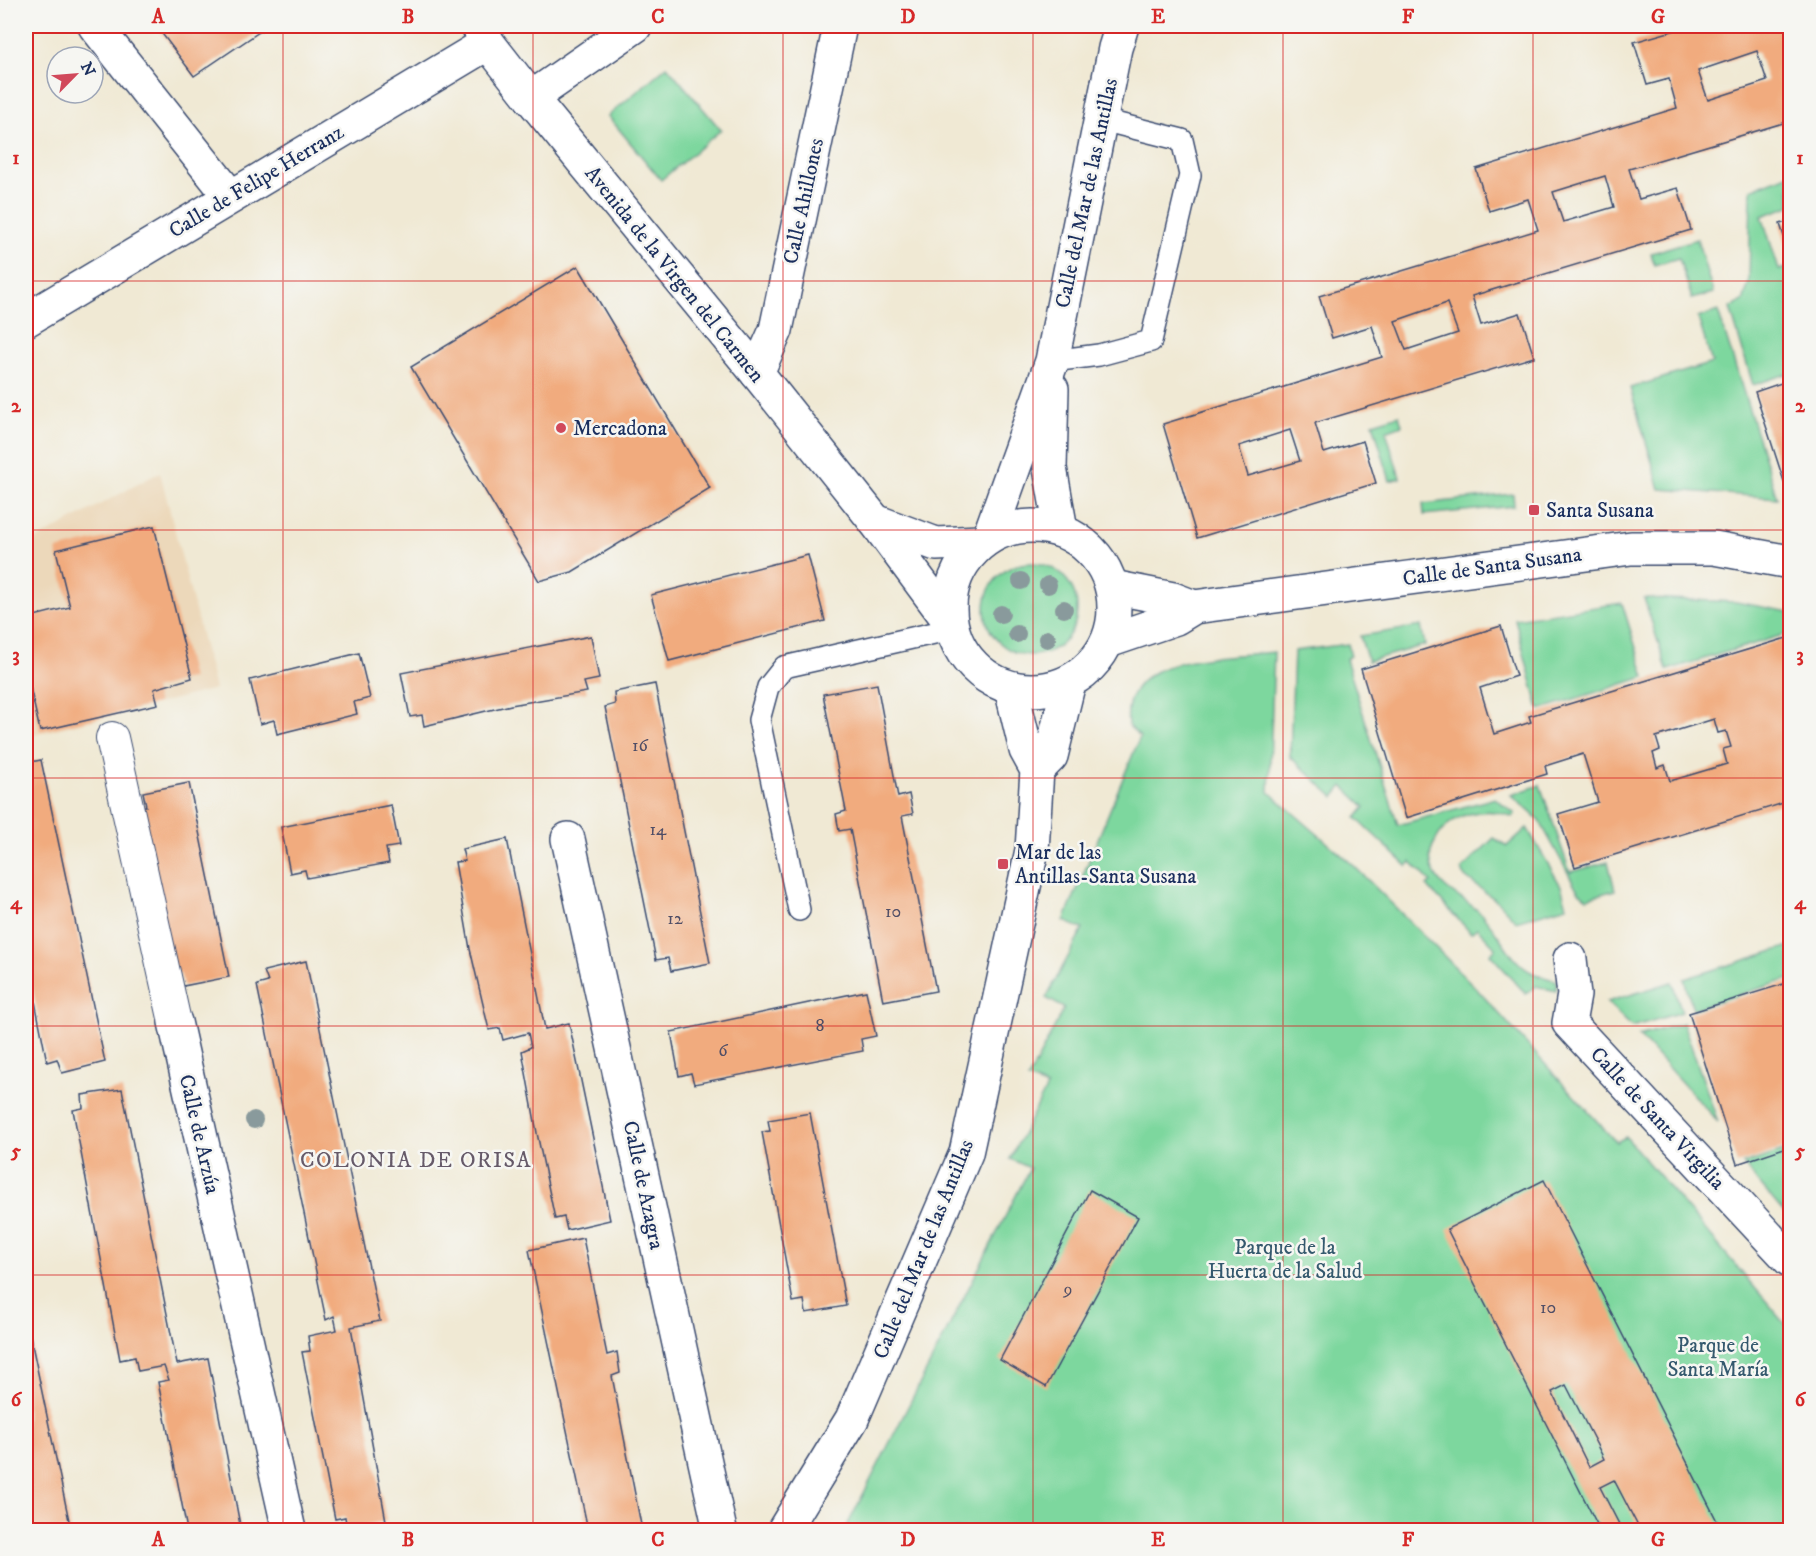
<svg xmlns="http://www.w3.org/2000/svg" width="1816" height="1556" font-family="'IM FELL DW Pica',serif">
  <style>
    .built { fill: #ecd8ba }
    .green { fill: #7dd79e; stroke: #4c837e; stroke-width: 1.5 }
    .building { fill: #f1ab7e; fill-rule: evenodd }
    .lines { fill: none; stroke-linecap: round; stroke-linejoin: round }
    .service-casing { stroke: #3b4b70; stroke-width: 24 }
    .pedestrian-casing { stroke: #3b4b70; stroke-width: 34 }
    .minor-casing { stroke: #3b4b70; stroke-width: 36 }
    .service { stroke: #fff; stroke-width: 21 }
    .pedestrian { stroke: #fff; stroke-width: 32 }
    .minor { stroke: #fff; stroke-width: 33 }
    .tree { fill: #899a9c }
    .grid { fill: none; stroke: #d62828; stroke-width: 1.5; stroke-opacity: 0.55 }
    .poi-dot { fill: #d1495b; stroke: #f6f6f2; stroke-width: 2 }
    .labels { text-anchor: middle; stroke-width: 5; stroke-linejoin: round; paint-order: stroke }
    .number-label { font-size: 18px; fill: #504e66 }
    .street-label { font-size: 21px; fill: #1b2f5e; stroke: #f6f6f2 }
    .poi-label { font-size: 21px; fill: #1b2f5e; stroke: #f6f6f2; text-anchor: start }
    .park-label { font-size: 21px; fill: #34596e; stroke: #f6f6f2 }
    .neighbourhood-label { font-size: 22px; letter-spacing: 1.5px; fill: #665a69; stroke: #f6f6f2 }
    .neatline { fill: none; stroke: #d62828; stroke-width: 2 }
    .grid-label { font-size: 20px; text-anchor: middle; font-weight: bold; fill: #d62828 }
  </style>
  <rect width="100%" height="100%" fill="#f6f6f2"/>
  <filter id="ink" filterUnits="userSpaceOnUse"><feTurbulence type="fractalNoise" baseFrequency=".0167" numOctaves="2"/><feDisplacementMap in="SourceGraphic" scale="12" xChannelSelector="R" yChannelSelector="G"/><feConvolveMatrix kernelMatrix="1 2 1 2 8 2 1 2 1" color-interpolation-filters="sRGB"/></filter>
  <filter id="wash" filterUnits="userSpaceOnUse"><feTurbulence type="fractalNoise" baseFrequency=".008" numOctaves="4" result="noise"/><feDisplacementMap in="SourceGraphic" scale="24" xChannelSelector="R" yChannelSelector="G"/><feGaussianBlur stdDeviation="1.35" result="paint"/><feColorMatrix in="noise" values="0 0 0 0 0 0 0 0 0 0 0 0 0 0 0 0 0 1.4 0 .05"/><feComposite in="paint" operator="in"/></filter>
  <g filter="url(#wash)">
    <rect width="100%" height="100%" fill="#f0e9d4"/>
    <path class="built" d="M160,472l55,217 -189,48v-192z"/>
    <g class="green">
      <path d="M667,66l54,64 -60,50 -53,-64z"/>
      <path d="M1790,174v32l-28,10 17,54 11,-3v106l-37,12 -23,-77 13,-7 6,-18 2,-94z"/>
      <path d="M1697,239l16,54 -21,6 -13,-41 -25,7 -3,-12z"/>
      <path d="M1718,311l59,187 -117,-9 -30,-101 82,-25 -14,-45z"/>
      <path d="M1399,415l3,10 -16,6 14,47 -10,3 -17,-58z"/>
      <path d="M1513,494l1,12 -90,9 -1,-11z"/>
      <circle cx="1031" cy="609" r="46"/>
      <path d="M1644,598l92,4 54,10v21l-123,37z"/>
      <path d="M1622,603l23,74 -106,33 -24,-91z"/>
      <path d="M1421,626l4,19 -57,16 -8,-25z"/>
      <path d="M1348,644l3,12 -5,3 52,166 97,-27 20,16 -2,3c-29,-12 -64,-4 -78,25 -5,8 -6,17 -3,26 9,23 27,27 45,42 21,17 30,49 54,62 7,4 18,6 26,9l-1,10 -20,-5 -10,8 -36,-40 6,-6 -19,-20 -6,5 -44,-47 4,-4 -20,-20 -4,4 -51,-48 9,-11 -22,-21 -9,11 -44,-40 4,-106z"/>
      <path d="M1274,652l-5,140 83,72 122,122 142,156 10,-5 164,192v201h-945l185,-362 -20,-9 37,-72 -19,-8 36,-71 -18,-10 37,-69 -19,-8 76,-184 -12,-12c-8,-74 95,-67 146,-73z"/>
      <path d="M1540,785l30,87 38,-10 7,28 -28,8 -9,-7 -39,-71 -28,-25z"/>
      <path d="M1527,828l34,58 6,20 -51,15 -19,-20 -32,-24 -3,-8 32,-31 13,8z"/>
      <path d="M1790,946v33l-97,30 -9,-30z"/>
      <path d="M1672,982l10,30 -50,15 -25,-25z"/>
      <path d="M1683,1023l35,99 -79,-86z"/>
      <path d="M1790,1149v71l-47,-56z"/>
    </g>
    <g id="blocks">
      <g class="building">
        <path d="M167,26h101l-74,50 -34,-45z"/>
        <path d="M1690,26h100v95l-161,48 10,30 39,-11 13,42 -219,66 9,29 39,-12 14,44 -219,66 9,30 39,-12 13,42 -179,55 -34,-114 219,-67 -10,-31 -40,12 -13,-42 219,-66 -10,-31 -39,12 -13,-42 201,-61 -8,-29 -22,6 -13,-43zM1757,51l10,30 -59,19 -10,-29zM1605,176l9,31 -51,15 -10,-30zM1447,303l11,30 -52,17 -11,-29zM1290,430l10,31 -52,15 -9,-30z"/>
        <path d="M1790,221v34l-10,-31z"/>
        <path d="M578,266l132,222 -138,84 -33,9 -128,-214z"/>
        <path d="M1790,380v120l-35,-108z"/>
        <path d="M154,526l38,152 -38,11 4,15 -118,27 -14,-62v-51l44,-11 -14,-57z"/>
        <path d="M808,555l17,66 -156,40 -18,-66z"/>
        <path d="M1501,626l15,50 -36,12 14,46 37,-12 -2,-6 261,-79v58l-3,1 3,13v92l-215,66 -17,-53 40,-12 -15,-48 -38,12 2,8 -141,44 -45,-149zM1714,719l4,14 8,-2 5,16 -8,2 4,15 -57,17 -5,-16 -8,3 -4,-15 7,-3 -4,-13z"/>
        <path d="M591,636l8,43 -15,3 3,10 -76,13 -87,21 -2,-11 -12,2 -9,-44z"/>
        <path d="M359,653l11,45 -16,4 3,12 -80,20 -3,-14 -14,4 -10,-44z"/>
        <path d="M655,684l55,279 -39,8 -3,-13 -12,2 -51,-253 10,-3 -1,-12z"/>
        <path d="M877,684l21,113 11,-3 4,20 -11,2 34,175 -53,10 -33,-172 -11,2 -3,-17 10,-3 -23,-117z"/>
        <path d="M41,760l64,302 -43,11 -5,-14 -10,3 -21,-106v-193z"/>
        <path d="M189,783l40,194 -46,9 -3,-13 -7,1 -35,-167 8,-1 -3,-14z"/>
        <path d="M391,805l8,41 -13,2 3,15 -82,15 -2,-8 -15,3 -9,-46z"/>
        <path d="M507,839l38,190 24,-6 41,197 -43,10 -3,-13 -9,2 -18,-86 -15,-82 9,-4 -3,-14 -25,7 -3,-12 -11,2 -19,-81 -15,-87 10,-1 -3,-12z"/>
        <path d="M306,961l74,360 -29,6 35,194 -39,8 -2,-12 -10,2 -33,-167 8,-1 -2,-15 29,-6 -3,-14 -8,4 -69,-335 11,-3 -4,-11z"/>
        <path d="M1790,982v164l-53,18 -48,-151z"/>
        <path d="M866,991l10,45 -15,3 2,12 -169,33 -3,-11 -12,3 -8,-44z"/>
        <path d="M122,1089l55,275 31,-6 33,172h-54l-29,-148 11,-2 -5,-14 -26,5 -3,-14 -15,3 -47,-250 10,-2 -1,-13z"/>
        <path d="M810,1113l36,193 -40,7 -2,-13 -11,2 -31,-170 8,-1 -2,-11z"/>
        <path d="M1544,1180l174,343 -15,7h-63l-26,-50 -14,7 22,43h-22l-153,-301zM1566,1385l38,74 -15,8 -37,-75z"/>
        <path d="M1090,1190l48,27 -92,170 -46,-27z"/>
        <path d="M583,1238l24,117 10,-3 3,21 -8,3 30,154h-54l-59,-280z"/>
        <path d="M30,1335l41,195h-45v-194z"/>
      </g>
    </g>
  </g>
  <g filter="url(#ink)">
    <use href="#blocks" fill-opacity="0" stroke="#3b4b70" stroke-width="1.5"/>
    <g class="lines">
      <g class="service-casing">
        <g id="service">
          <path d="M1052,361l47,-6 52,-14 39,-166 -8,-35 -80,-20"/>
          <path d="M799,910l-40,-190 9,-33 16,-20 168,-38"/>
        </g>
      </g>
      <g class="pedestrian-casing">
        <path id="pedestrian" d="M112,738l63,284"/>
      </g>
      <g class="minor-casing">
        <g id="minor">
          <path d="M95,26l135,170"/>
          <path d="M478,26l10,17 43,55 226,275 118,148 75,101"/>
          <path d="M531,98l104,-72"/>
          <path d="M26,320l462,-277"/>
          <path d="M757,373l19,-43 64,-304"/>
          <path d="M1052,389l-2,79 11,62"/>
          <path d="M875,521l61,23 45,-2"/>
          <circle cx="1032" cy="608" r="82"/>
          <path d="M989,537l63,-176 63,-313 7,-22"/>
          <path d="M1112,587l61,12 21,8"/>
          <path d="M1108,641l68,-23 18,-11 437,-59h83l76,14"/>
          <path d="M1037,770l14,-14 18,-74"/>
          <path d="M568,839l152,691"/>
          <path d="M1570,959l4,36 -5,28 221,237"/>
          <path d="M175,1022l114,508"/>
          <path d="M784,1530l68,-111 114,-266 66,-303 5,-80 -11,-20 -15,-62"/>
        </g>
      </g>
      <use href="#service" class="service"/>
      <use href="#pedestrian" class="pedestrian"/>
      <use href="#minor" class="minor"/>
    </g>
    <g class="tree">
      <circle cx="1021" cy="581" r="9"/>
      <circle cx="1048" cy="585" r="9"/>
      <circle cx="1064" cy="609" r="9"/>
      <circle cx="1001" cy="614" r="9"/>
      <circle cx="1017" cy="634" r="9"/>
      <circle cx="1047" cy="639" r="9"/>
      <circle cx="254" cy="1120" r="9"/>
    </g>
  </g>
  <path class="grid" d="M283,26v1504M533,26v1504M783,26v1504M1033,26v1504M1283,26v1504M1533,26v1504M26,281h1764M26,530h1764M26,778h1764M26,1026h1764M26,1275h1764"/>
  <g class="poi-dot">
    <circle cx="561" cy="428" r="6"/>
    <rect x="1528" y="504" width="12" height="12" rx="3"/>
    <rect x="997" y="858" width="12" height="12" rx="3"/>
  </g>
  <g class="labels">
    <g class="number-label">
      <text x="640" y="751">16</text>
      <text x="658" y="835">14</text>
      <text x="893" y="917">10</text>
      <text x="675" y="924">12</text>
      <text x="820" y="1031">8</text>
      <text x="723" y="1056">6</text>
      <text x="1068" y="1295">9</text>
      <text x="1548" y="1313">10</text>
    </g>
    <g class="street-label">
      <text transform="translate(256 181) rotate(-31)" y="7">Calle de Felipe Herranz</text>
      <text transform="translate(1086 193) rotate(-78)" y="7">Calle del Mar de las Antillas</text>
      <text transform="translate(803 201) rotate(-78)" y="7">Calle Ahillones</text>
      <text transform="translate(675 274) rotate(51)" y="7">Avenida de la Virgen del Carmen</text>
      <text transform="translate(1492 566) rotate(-8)" y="7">Calle de Santa Susana</text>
      <text transform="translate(1658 1118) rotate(47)" y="7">Calle de Santa Virgilia</text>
      <text transform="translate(200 1134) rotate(77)" y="7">Calle de Arzúa</text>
      <text transform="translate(644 1185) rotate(78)" y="7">Calle de Azagra</text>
      <text transform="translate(923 1249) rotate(-68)" y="7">Calle del Mar de las Antillas</text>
    </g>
    <g class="poi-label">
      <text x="573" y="435">Mercadona</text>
      <text x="1546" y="517">Santa Susana</text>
      <text x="1015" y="859">Mar de las<tspan x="1015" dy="24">Antillas-Santa Susana</tspan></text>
    </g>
    <g class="park-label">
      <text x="1285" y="1254">Parque de la<tspan x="1285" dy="24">Huerta de la Salud</tspan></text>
      <text x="1718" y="1352">Parque de<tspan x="1718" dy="24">Santa María</tspan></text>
    </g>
    <g class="neighbourhood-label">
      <text x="416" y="1167">COLONIA DE ORISA</text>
    </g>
  </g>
  <rect width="1816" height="1556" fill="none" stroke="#f6f6f2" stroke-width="66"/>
  <g transform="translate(75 75) rotate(65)"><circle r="28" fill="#f6f6f2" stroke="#9ea6b7" stroke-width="1.5"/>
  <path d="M0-4.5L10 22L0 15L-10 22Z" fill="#d1495b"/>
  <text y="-9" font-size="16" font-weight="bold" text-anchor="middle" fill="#1b2f5e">N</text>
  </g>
  <rect x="33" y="33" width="1750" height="1490" class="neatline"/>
  <g class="grid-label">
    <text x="158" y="23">A</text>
    <text x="408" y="23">B</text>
    <text x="658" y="23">C</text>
    <text x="908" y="23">D</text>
    <text x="1158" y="23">E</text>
    <text x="1408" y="23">F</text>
    <text x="1658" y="23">G</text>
    <text x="16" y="164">1</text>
    <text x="1800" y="164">1</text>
    <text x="16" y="412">2</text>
    <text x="1800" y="412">2</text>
    <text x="16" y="661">3</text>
    <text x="1800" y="661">3</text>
    <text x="16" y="909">4</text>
    <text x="1800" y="909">4</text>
    <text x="16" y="1157">5</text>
    <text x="1800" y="1157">5</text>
    <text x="16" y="1406">6</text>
    <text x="1800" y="1406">6</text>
    <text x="158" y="1546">A</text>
    <text x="408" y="1546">B</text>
    <text x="658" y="1546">C</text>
    <text x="908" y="1546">D</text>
    <text x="1158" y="1546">E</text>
    <text x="1408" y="1546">F</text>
    <text x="1658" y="1546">G</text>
  </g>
</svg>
